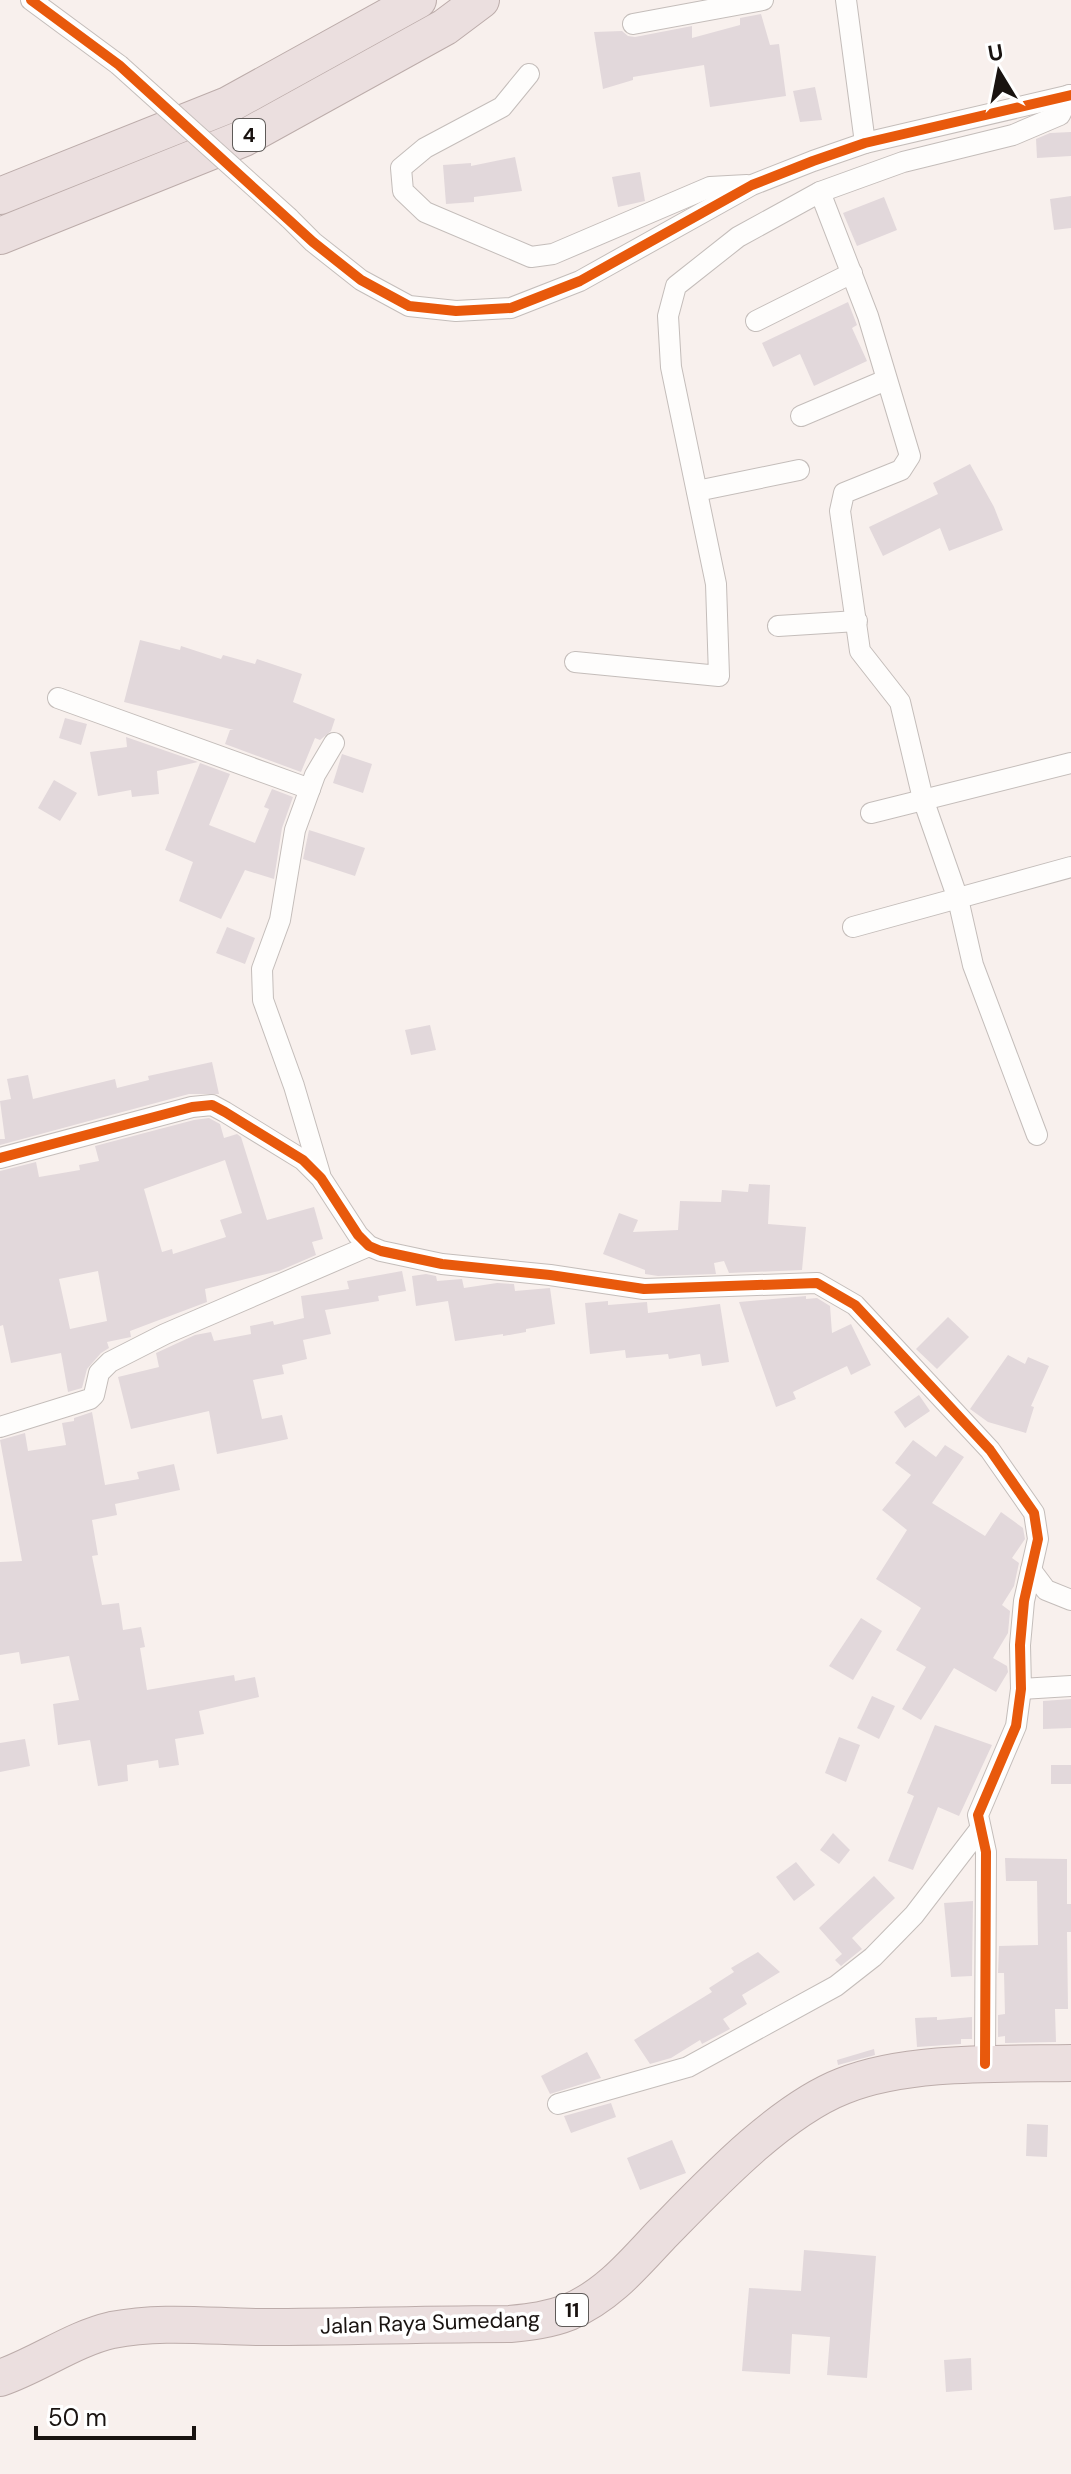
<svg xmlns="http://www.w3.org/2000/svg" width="1071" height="2474" font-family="'DM Sans',sans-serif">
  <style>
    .building { fill: #e2d8db; fill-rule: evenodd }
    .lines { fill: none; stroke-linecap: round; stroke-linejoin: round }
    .street-casing { stroke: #c4bdba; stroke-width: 22 }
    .highway-casing { stroke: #bcacaa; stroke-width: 38 }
    .street { stroke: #fefdfc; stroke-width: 20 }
    .highway { stroke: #ebdfdf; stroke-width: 36 }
    .street-bridge-casing { stroke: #c4bdba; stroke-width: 22; stroke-linecap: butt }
    .street-bridge { stroke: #fefdfc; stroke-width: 20 }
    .cycleway-casing { stroke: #fff; stroke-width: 15 }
    .cycleway { stroke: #e8590c; stroke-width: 10 }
    .labels { text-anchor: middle; stroke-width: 7; stroke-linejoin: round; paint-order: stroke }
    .shield { fill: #fff; stroke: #5e5a58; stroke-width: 2 }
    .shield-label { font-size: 20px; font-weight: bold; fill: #191310 }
    .street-label { font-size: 22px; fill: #191310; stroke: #fff }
  </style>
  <rect width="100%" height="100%" fill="#f8f0ed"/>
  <g class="building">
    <path d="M761,14l9,31 9,-1 7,52 -76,11 -6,-42 -71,12v3l-30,9 -9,-57 28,-1 6,5 7,1 57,-11v12l48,-13v-7z"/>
    <path d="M815,87l7,33 -22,2 -7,-31z"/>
    <path d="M1071,132v24l-34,2 -1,-19 14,-6z"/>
    <path d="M515,157l7,34 -48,6v5l-28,2 -3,-39 28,-2v3z"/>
    <path d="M640,172l5,29 -27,6 -6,-30z"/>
    <path d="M1071,196v32l-17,2 -4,-31z"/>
    <path d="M884,197l13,33 -40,16 -14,-33z"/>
    <path d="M848,302l9,23 -5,3 15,33 -53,25 -14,-32 -27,13 -11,-24z"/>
    <path d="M970,464l24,43 9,23 -54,21 -9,-23 -57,28 -14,-29 69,-33 -5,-11z"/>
    <path d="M140,640l40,10 1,-4 40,13 2,-4 32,9 2,-5 45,15 -9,28 42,17 -4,12 -11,9 -5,-2 -14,34 -76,-28 5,-14h4l-110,-28z"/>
    <path d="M65,718l22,6 -6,21 -22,-7z"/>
    <path d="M126,737l72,25 -41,9 2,23 -27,3 -1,-7 -33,6 -8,-44 37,-5z"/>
    <path d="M342,754l30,10 -9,29 -30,-10z"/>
    <path d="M200,763l30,11 -21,51 46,18 14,-34 -5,-2 8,-18 21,8 -11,31 -8,51 -29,-9 -24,49 -42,-18 14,-39 -28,-12z"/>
    <path d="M54,780l23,13 -17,28 -22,-13z"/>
    <path d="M309,830l56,18 -10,28 -52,-17z"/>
    <path d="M227,927l28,11 -10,26 -29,-11z"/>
    <path d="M430,1025l6,25 -25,5 -6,-25z"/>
    <path d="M212,1062l7,32h-30l-189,51v-6h5l-5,-38 11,-2 -4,-20 21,-4 5,24 82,-20 2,9 32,-8 -1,-4z"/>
    <path d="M209,1118l11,6 4,14 13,-4 4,3 26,83 47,-13 9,32 -11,3 4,13 -37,16 -74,18 2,13 -77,29 1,6 -24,5 2,6 -8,5 -14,16 -5,19 -14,4 -7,-39 -50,10 -8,-38 -3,1v-155l36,-9 3,15 41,-7 -1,-5 20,-4 -4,-15 99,-26zM225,1160l17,53 -22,7 6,17 -53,17 -1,-5 -10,3 -18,-63zM98,1271l9,50 -37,8 -11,-50z"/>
    <path d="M749,1184l21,1 -2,39 38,3 -4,43 -73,3 -5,-12 -10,2 2,11 -58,2 -13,-2v-4l-42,-16 16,-41 19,7 -5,12 45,-2 2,-29 41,1 1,-12 26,2z"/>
    <path d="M402,1271l4,20 -28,5 1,5 -54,9 6,24 -28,6 4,19 -25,6 2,9 -31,6 9,39 20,-4 6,24 -71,15 -8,-43 -78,18 -13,-52 41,-10 -3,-14 39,-18 16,-3 3,9 37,-7 -1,-8 23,-5 1,4 30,-7 -3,-22 48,-7 -2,-8z"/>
    <path d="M426,1274l10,2 1,5 25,-2 2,9 33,-5 17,1 1,7 35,-3 5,36 -29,5v3l-23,4v-2l-48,7 -7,-40 -32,5 -4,-30z"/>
    <path d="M806,1296v3l11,-1 13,8 2,27 19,-9 20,41 -20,10 -4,-9 -54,26 3,7 -20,8 -37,-105z"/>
    <path d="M608,1301v4l39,-3 1,11 72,-9 9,58 -27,4 -2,-12 -31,5 -1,-5 -42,4 -1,-8 -35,4 -5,-51z"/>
    <path d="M948,1317l21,20 -32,32 -21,-20z"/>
    <path d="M1008,1355l17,9 3,-7 21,9 -18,40 3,1 -8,26 -38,-11 -18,-13z"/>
    <path d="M919,1395l11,16 -25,17 -11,-16z"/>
    <path d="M92,1412l13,73 34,-6 -2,-7 37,-8 6,26 -65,14 2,11 -25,5 6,35 -6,1 10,49 17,-2 4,27 18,-3 4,20 -5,1 7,42 87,-15 1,6 20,-4 4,20 -60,14 5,23 -29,5 4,26 -20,3 -1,-8 -31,5 1,16 -30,5 -8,-46 -32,5 -5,-41 26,-4 -10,-44 -48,8 -2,-12 -19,3v-93l22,-1 -22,-121 25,-7 3,18 38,-6 -4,-22 12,-2v-3z"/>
    <path d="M913,1440l23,17 9,-12 19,12 -32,46 53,33 16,-24 22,16 2,11 -13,19 7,5 -5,23 -12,19 8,6 -2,22 -15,25 14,8 1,6 -12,20 -42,-24 -33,52 -19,-11 24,-42 -30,-17 25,-42 -45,-29 31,-49 -25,-20 29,-35 -16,-12z"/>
    <path d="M861,1618l21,13 -29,49 -24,-14z"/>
    <path d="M872,1696l23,10 -16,33 -22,-11z"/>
    <path d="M1071,1699v29l-28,1v-28z"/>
    <path d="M935,1725l57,20 -33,71 -21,-9 -25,63 -25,-9 26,-65 -7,-3z"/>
    <path d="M839,1737l21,8 -14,37 -21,-9z"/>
    <path d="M25,1739l5,27 -30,6v-29z"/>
    <rect x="1051" y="1765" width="20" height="19"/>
    <path d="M833,1833l17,17 -11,14 -19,-14z"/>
    <path d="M1005,1858l62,1v45h4v28h-4l1,77h-13l1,33 -51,1v-7l-7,1v-22l7,-1 -1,-41h-6l1,-27 39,-1 -1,-64h-31z"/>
    <path d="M796,1862l19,23 -21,16 -18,-24z"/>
    <path d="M874,1876l21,22 -43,40 10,11 -21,17 -6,-6 7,-6 -23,-26z"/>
    <path d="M973,1901l-1,75 -21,1 -7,-74z"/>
    <path d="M758,1952l22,20 -38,23 5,9 -24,15 7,10 -28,15 -2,-4 -29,18 -21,6 -16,-24 78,-48 -3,-4 25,-16 -3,-4z"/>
    <path d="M937,2017v3l35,-3v22h-11v5l-44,3 -2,-29z"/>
    <path d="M874,2049l1,6 -37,10 -1,-5z"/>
    <path d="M587,2052l14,26 -51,16 -9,-18z"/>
    <path d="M611,2103l5,14 -45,16 -7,-17z"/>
    <path d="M1027,2124l21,1 -1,32 -21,-1z"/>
    <path d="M672,2140l14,33 -46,17 -13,-32z"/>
    <path d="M804,2250l72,6 -9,122 -40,-3 3,-38 -38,-3 -2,40 -48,-3 7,-83 52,3z"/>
    <path d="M971,2358l1,32 -26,2 -2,-32z"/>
  </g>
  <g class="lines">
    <g class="street-casing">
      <g id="street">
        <path d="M31,0l88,65"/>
        <path d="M846,0l19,143"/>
        <path d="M633,24l130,-24"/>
        <path d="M529,74l-27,33 -77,41 -24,20 2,23 22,21 106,45 22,-3 157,-67 37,-2"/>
        <path d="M820,192l48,124 42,140 -9,14 -57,23 -4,18 20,140 40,51 23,97 35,100 15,66 64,170"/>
        <path d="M289,218l24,24 48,38 48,26 47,5 55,-3 69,-27 172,-96 61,-24 52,-18 206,-48"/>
        <path d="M756,321l96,-48"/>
        <path d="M801,416l85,-36"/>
        <path d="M697,491l102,-21"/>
        <path d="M778,626l79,-5"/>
        <path d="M575,662l144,14 -3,-92 -45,-217 -3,-51 8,-30 62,-49 82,-45 83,-30 110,-27 47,-20 9,-20"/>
        <path d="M58,698l252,91"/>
        <path d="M871,813l200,-50"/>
        <path d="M853,927l218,-60"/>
        <path d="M0,1158l192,-51 20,-2 13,7 78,48 18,18 37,57 11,11 12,5 61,13 108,11 94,14 173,-6 38,22 135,145 44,63 4,26 -14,62 -4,44 1,44 -5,37 -38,89 8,37 -1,212"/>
        <path d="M320,1174l-26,-88 -31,-86 -1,-31 18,-49 15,-90 20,-55 19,-32"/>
        <path d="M0,1427l90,-28 4,-4 5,-22 11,-11 55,-28 204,-88"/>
        <path d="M1031,1570l15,20 25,10"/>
        <path d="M1021,1689l50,-3"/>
        <path d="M558,2104l130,-37 148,-81 37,-29 41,-42 66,-86"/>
      </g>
    </g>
    <g class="highway-casing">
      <g id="highway">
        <path d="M0,196l228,-91 190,-105"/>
        <path d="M0,236l244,-98 201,-111 36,-27"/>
        <path d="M0,2378c38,-13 73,-39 112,-48 51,-10 102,-3 153,-3 81,0 163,-3 245,-3 20,-2 39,-4 59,-12 38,-16 64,-47 92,-77 48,-49 118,-124 182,-149 64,-26 159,-22 228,-23"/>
      </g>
    </g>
    <use href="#street" class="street"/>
    <use href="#highway" class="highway"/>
    <g class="street-bridge-casing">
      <path id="street-bridge" d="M119,65l170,153"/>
    </g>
    <use href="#street-bridge" class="street-bridge"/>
    <g class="cycleway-casing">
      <g id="cycleway">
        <path d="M31,0l88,65 194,177 48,38 48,26 47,5 55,-3 69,-27 172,-96 61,-24 52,-18 206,-48"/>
        <path d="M0,1158l192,-51 20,-2 13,7 78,48 18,18 37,57 11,11 12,5 61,13 108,11 94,14 173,-6 38,22 135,145 44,63 4,26 -14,62 -4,44 1,44 -5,37 -38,89 8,37 -1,212"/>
      </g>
    </g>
    <use href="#cycleway" class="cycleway"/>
  </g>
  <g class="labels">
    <g class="shield">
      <rect x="233" y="119" width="32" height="32" rx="6"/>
      <rect x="556" y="2294" width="32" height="32" rx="6"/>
    </g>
    <g class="shield-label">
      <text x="249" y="142">4</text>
      <text x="572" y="2317">11</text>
    </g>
    <g class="street-label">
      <text transform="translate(430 2322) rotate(-2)" y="8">Jalan Raya Sumedang</text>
    </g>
  </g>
  <g transform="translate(999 72) rotate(350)" stroke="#ffffff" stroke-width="6" paint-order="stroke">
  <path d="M0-6L14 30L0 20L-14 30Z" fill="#191310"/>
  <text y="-12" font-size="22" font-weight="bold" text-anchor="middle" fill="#191310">U</text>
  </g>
  <path d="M36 2426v12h158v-12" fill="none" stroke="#191310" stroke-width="4"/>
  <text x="48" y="2426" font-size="24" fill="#191310" stroke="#ffffff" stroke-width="6" paint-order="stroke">50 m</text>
</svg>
